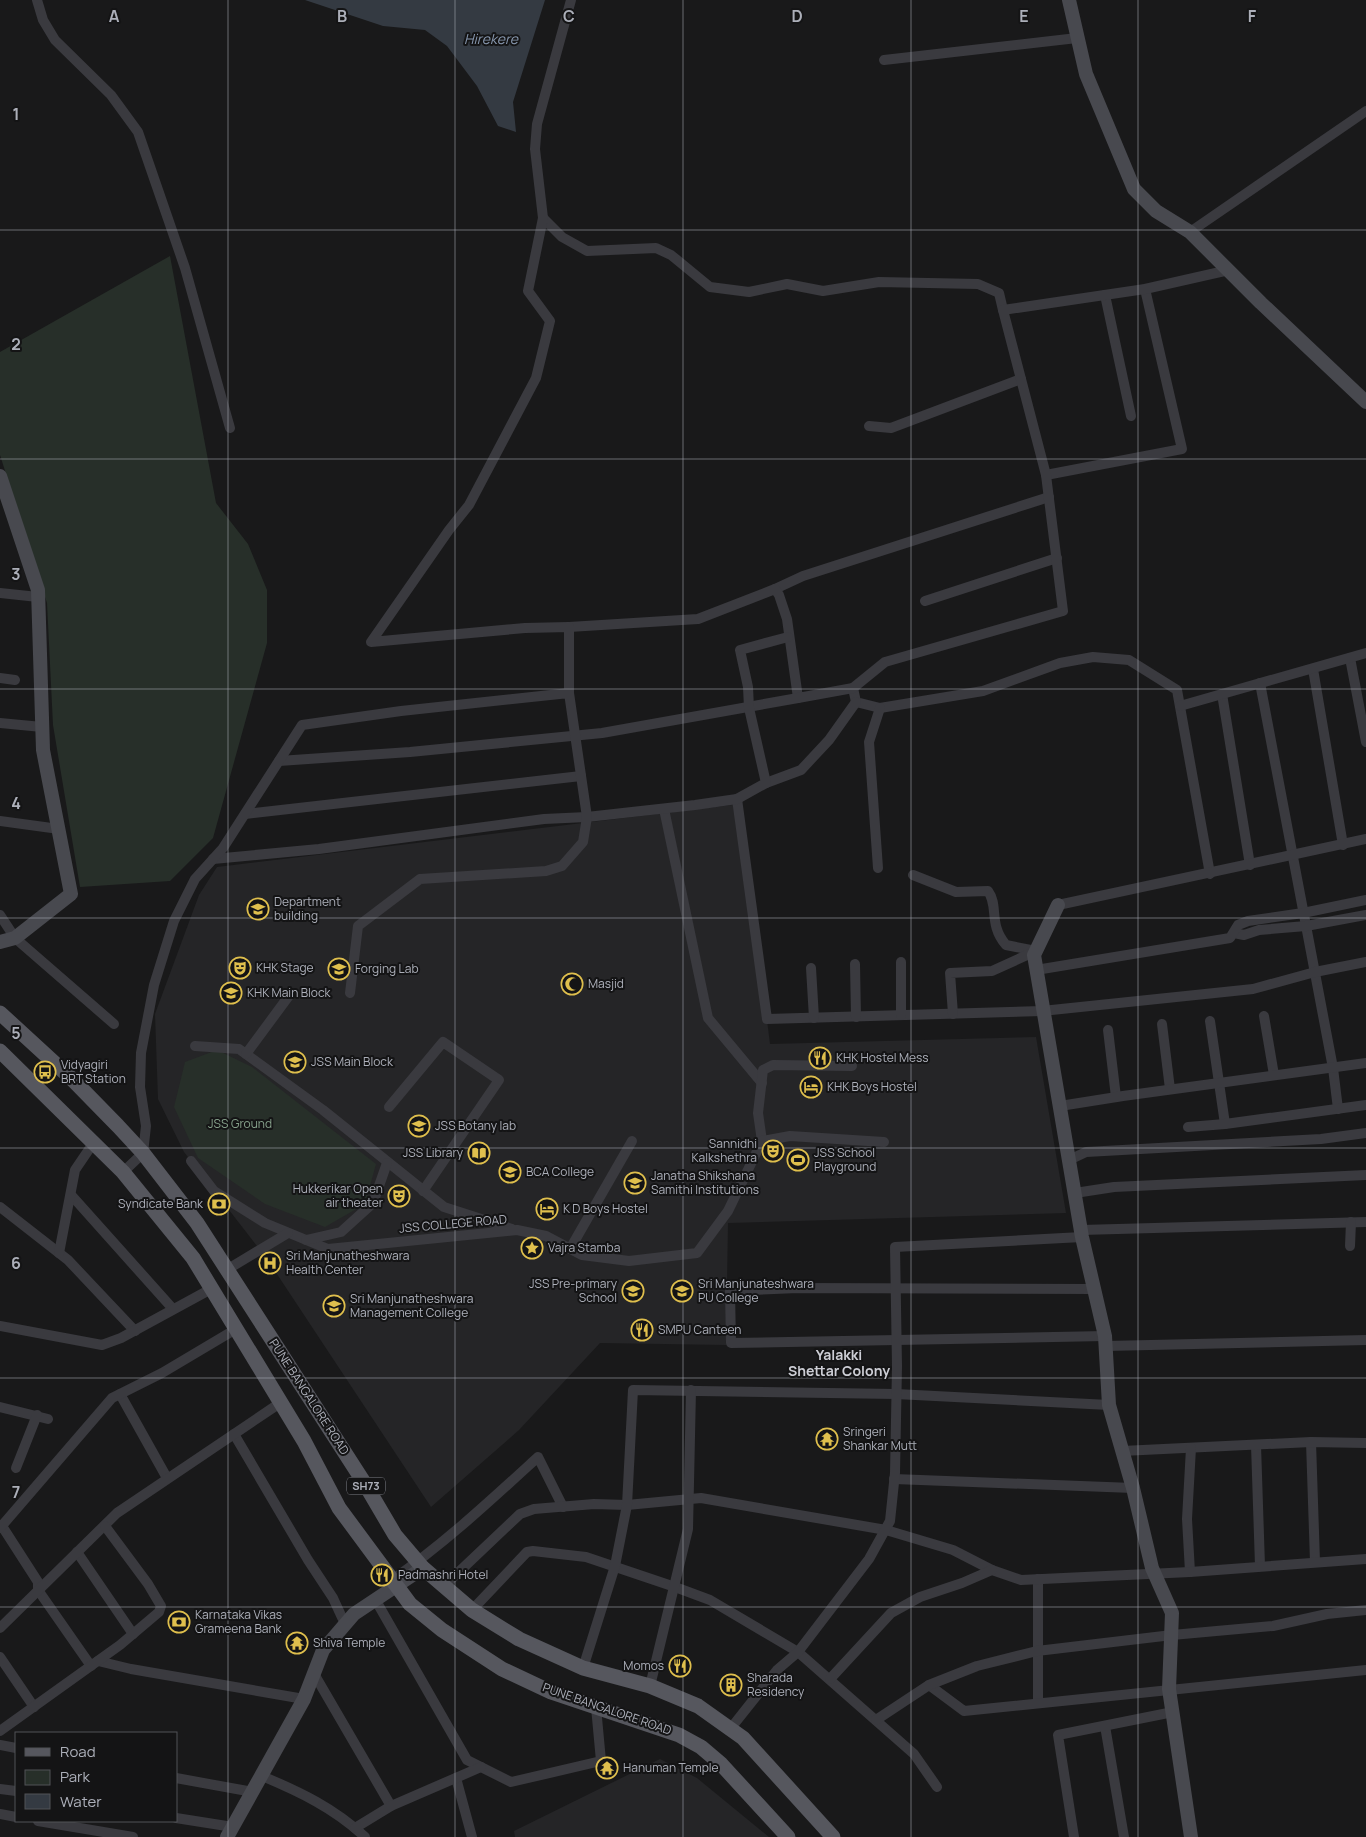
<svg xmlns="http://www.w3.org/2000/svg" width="1366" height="1837" font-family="Manrope,sans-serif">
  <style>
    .built { fill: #252527 }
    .green { fill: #272f29 }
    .water { fill: #343a42 }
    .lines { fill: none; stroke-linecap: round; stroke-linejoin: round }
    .street { stroke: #3a3a3f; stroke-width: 10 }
    .secondary { stroke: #48494f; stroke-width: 14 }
    .primary { stroke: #56575e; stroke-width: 15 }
    .grid { fill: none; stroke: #acafb9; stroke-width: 1; stroke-opacity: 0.55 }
    .labels { text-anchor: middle; stroke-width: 4; stroke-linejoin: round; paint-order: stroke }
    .shield { fill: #141415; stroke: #7e8088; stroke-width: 1 }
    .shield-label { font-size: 11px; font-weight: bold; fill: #acafb9 }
    .poi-label { font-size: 12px; fill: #acafb9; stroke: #141415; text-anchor: start }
    .park-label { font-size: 12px; fill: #86a18b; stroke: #141415 }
    .street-label { font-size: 12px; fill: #acafb9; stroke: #141415 }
    .water-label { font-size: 14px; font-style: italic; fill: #8898af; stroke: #141415 }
    .neighbourhood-label { font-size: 14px; font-weight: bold; fill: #cdced5; stroke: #141415 }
    .grid-label { font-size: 16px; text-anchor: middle; font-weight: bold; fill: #acafb9; stroke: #141415; stroke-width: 4; stroke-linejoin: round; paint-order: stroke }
  </style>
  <rect width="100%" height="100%" fill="#19191a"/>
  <g class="built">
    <path d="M740,804l30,240 266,-7 30,176 -338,10 -2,122 -126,-2 -81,87 -88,77 -164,-248 -83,-107 -26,-53 -3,-85 44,-119 18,-28z"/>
    <path d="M660,1759l37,19 72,59h-254l-1,-6z"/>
  </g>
  <g class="green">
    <path d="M170,256l46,247 32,41 19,46v53l-54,195 -43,43 -90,6 -27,-162 -6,-122 -47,-148v-103z"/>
    <path d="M217,1050l35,17 124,97 -11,40 -40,23 -60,-23 -67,-46 -24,-51 11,-45z"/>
  </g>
  <path class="water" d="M305,0h240l-32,102 3,30 -18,-6 -21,-40 -30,-40 -22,-16 -42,-4z"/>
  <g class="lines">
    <g class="street">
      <path d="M37,0l6,20 12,20 56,55 27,37 47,136 45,160"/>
      <path d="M884,60l193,-22"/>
      <path d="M543,218l19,19 25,14 69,-3 15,7 39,32 39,5 38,-8 36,7 56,-9 99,2 21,9 4,17"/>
      <path d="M1190,232l176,-121"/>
      <path d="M1105,295l26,121"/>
      <path d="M869,426l22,2 130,-49"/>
      <path d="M1046,475l136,-26 -37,-160"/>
      <path d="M775,589l28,-13 246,-79"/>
      <path d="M0,593l38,4"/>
      <path d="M925,601l132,-43"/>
      <path d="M569,627l129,-8 77,-30 4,6 8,24 11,79"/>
      <path d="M1350,658l16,84"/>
      <path d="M1313,669l30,176"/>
      <path d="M0,678l15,2"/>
      <path d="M1260,683l73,385 5,41"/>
      <path d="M853,688l3,14 24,6 103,-17 77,-28 33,-6 36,3 48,30 33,184"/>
      <path d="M569,693v-66l-44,1 -154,14 78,-112 20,-25 67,-127 14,-57 -22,-30 15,-73 -8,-69 2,-25 34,-124"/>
      <path d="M1222,694l28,171"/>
      <path d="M1180,706l186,-53"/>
      <path d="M0,723l42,4"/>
      <path d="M279,761l131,-9 192,-19 196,-35 55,-10 32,-26 178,-51 -17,-136 -43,-165 142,-21 84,-19"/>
      <path d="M766,783l35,-13 28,-30 27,-38"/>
      <path d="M737,799l30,220 275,-8 211,-22 62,-17 51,-10"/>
      <path d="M664,809l44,209 54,65"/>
      <path d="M245,814l336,-38"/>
      <path d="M0,821l59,8"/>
      <path d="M213,859l106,-10 225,-30 43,-2 108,-12 42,-6 29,-16 -17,-75 -1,-21 -8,-37 48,-13"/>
      <path d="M878,868l-9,-126 11,-34"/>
      <path d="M913,875l43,17 32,-1c11,15 0,33 18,54l30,6"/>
      <path d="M1058,905l308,-66"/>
      <path d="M0,915l15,23 99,86"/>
      <path d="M1234,933l10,2 15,-5 47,-4 60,-11"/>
      <path d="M901,962v53"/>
      <path d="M855,964l1,53"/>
      <path d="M811,968l3,50"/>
      <path d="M1036,970l194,-32 8,-13 10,-4 55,-8 63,-13"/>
      <path d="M953,1014l-3,-41 42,-2 44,-20"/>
      <path d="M1264,1016l10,59"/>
      <path d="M1210,1021l15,103"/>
      <path d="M1162,1024l8,65"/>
      <path d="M1108,1030l8,67"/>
      <path d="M195,1046l44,3 84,61 121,97 68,22"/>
      <path d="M246,1054l45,-61"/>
      <path d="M1060,1106l63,-10 243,-33"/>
      <path d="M389,1107l54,-65 56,38 -76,111"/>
      <path d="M1188,1127l37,-3 141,-19"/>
      <path d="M762,1141l-4,-28 5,-43 10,-5 79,1"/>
      <path d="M1069,1160l17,-8 235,-13 45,-6"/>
      <path d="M191,1161l23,30 51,32 63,26 189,-19 29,6 36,19 47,6 68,-8 31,-42 34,-70 28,-5 94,6"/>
      <path d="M123,1172l20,-19 3,-27 -6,-39 1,-34 13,-68 20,-64 21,-42 28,-31 79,-123 99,-14 168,-18 18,124 -4,25 -21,24 -16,5 -126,8 -62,47 -8,67"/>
      <path d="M1075,1193l39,-6 252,-12"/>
      <path d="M72,1196l101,113"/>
      <path d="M0,1207l68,53 67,71"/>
      <path d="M1081,1230l285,-8"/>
      <path d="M306,1240l35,-8 32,-29 14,-40"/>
      <path d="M1350,1246l1,-24"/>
      <path d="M570,1249l62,-108"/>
      <path d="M59,1253l16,-83 19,-28"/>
      <path d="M228,1269l60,-36"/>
      <path d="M1095,1289l-297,-1 -68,3 1,52 374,-7"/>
      <path d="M0,1326l102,19 19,-7 90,-49"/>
      <path d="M1106,1346l260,-6"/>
      <path d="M120,1394l47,84"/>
      <path d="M0,1407l48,12"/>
      <path d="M234,1434l74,126 25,38 12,26"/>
      <path d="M1311,1442l4,120"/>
      <path d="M1256,1445l4,121"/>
      <path d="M1122,1451l189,-9 55,1"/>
      <path d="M16,1468l21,-53"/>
      <path d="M894,1479l239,9"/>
      <path d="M2,1526l36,56v8l53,76"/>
      <path d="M0,1528l112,-130 50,-25 74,-44"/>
      <path d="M77,1552l56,82"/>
      <path d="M1190,1572l-3,-53 4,-71"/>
      <path d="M1038,1579v123"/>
      <path d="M392,1580c53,-37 99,-80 146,-123l25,50"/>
      <path d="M444,1586l76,-72 14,-5 60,-5 33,1 74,-7 185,32 67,20 39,20 29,10 169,-8 176,-13"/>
      <path d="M375,1599l92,161 44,22 90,-21 -5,-54"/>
      <path d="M472,1610l55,-58 6,-1 53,6 89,30 35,13 88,52 116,102 23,33"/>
      <path d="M0,1628l117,-115 163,-110"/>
      <path d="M0,1657l34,50"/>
      <path d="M98,1661l33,8 173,30"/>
      <path d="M583,1668l32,-102 12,-61 6,-115 263,4 213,11"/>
      <path d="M313,1672l78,134"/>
      <path d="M830,1679l61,-66 29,-16 42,-14 30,-13"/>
      <path d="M929,1685l35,26 402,-41"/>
      <path d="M650,1686l38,-157 3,-139"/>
      <path d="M876,1720l53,-35 48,-19 60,-15 135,-16 101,-9 54,-12 39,-4"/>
      <path d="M1105,1726l19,111"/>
      <path d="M731,1728l46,-58 21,-18 71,-93 21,-38 5,-48 2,-107 -2,-119 187,-10"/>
      <path d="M0,1731l120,-86 39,-33 2,-6 -13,-22 -43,-58"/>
      <path d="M0,1745l16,3"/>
      <path d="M262,1776c38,16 72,32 103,61"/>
      <path d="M176,1778l77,14"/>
      <path d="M456,1778l16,59"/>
      <path d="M0,1789l16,2"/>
      <path d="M0,1814l16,3"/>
      <path d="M176,1818l57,9"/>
      <path d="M38,1821l95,16"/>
      <path d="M355,1828l36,-22 90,-39"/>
      <path d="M1074,1837l-16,-102 115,-23"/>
    </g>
    <g class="secondary">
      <path d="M1069,0l17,74 48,115 22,22 34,21 71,71 105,99"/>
      <path d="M0,476l38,114 5,160 28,144 -56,44 -15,4"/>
      <path d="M1058,905l-24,50 48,282 23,99 4,69 24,83 19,80 20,45 -3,76 22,148"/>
      <path d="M227,1837l77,-138 19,-49 31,-36 69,-46"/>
    </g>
    <g class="primary">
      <path d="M0,1013l73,67 45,46 25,27 54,70 168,261 30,51 28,33 49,42 47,29 64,29 67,18 48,20 45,32 90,99"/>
      <path d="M0,1051l123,121 70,86 111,183 35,67 71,96 32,26 60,39 49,23 128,43 22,12 20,17 67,73"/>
    </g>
  </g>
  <path class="grid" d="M228,0v1837M455,0v1837M683,0v1837M911,0v1837M1138,0v1837M0,230h1366M0,459h1366M0,689h1366M0,918h1366M0,1148h1366M0,1378h1366M0,1607h1366"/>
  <defs>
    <g id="university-ring" transform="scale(1.125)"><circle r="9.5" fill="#141415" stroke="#dfbf4d" stroke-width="1.5"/><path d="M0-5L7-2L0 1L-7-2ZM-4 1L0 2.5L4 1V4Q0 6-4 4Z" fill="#dfbf4d"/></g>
    <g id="theatre-ring" transform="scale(1.125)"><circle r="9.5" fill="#141415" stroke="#dfbf4d" stroke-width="1.5"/><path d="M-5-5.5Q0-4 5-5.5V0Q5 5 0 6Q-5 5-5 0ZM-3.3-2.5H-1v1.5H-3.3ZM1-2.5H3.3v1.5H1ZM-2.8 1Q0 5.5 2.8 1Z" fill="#dfbf4d"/></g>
    <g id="mosque-ring" transform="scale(1.125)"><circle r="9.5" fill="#141415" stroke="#dfbf4d" stroke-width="1.5"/><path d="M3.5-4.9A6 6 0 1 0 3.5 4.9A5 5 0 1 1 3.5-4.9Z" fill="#dfbf4d"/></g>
    <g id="restaurant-ring" transform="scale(1.125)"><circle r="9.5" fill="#141415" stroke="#dfbf4d" stroke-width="1.5"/><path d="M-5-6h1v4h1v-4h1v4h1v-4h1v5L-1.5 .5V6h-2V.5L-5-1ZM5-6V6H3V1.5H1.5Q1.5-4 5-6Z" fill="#dfbf4d"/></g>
    <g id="bus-ring" transform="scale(1.125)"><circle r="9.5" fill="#141415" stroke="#dfbf4d" stroke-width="1.5"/><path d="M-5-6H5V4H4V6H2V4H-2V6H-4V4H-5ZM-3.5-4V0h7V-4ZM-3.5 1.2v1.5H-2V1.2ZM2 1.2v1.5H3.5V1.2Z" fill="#dfbf4d"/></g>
    <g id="hotel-ring" transform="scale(1.125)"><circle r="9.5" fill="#141415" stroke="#dfbf4d" stroke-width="1.5"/><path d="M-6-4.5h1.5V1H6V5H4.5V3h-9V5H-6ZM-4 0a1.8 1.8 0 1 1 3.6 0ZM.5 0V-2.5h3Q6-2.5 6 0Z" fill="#dfbf4d"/></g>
    <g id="library-ring" transform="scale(1.125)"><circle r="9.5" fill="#141415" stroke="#dfbf4d" stroke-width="1.5"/><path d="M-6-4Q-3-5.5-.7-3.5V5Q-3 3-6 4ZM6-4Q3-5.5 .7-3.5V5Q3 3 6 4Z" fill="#dfbf4d"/></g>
    <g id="stadium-ring" transform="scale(1.125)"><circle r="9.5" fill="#141415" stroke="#dfbf4d" stroke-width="1.5"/><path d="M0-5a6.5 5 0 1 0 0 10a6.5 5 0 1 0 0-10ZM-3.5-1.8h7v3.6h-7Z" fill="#dfbf4d"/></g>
    <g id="bank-ring" transform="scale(1.125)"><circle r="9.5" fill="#141415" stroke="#dfbf4d" stroke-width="1.5"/><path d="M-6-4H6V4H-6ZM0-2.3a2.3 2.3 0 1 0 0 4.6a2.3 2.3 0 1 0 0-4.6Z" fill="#dfbf4d"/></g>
    <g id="sight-ring" transform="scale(1.125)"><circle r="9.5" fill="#141415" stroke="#dfbf4d" stroke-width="1.5"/><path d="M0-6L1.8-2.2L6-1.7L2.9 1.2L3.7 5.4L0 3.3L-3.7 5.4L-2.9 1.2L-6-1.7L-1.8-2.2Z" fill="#dfbf4d"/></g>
    <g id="hospital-ring" transform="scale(1.125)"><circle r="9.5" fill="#141415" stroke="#dfbf4d" stroke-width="1.5"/><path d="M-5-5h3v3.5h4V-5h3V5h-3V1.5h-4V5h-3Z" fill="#dfbf4d"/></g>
    <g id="school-ring" transform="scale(1.125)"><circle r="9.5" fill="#141415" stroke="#dfbf4d" stroke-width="1.5"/><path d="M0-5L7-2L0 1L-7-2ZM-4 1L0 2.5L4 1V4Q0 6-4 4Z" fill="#dfbf4d"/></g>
    <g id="temple-ring" transform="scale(1.125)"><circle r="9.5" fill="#141415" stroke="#dfbf4d" stroke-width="1.5"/><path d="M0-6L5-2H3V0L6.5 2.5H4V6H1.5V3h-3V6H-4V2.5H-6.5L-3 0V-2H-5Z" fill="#dfbf4d"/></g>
    <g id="building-ring" transform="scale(1.125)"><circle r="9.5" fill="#141415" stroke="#dfbf4d" stroke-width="1.5"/><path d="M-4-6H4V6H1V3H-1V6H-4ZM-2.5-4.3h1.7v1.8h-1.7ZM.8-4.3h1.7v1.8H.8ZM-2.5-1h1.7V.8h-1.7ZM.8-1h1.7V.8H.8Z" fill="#dfbf4d"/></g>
  </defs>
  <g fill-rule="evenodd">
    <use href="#university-ring" x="258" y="909"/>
    <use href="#theatre-ring" x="240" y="968"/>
    <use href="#university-ring" x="339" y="969"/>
    <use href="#mosque-ring" x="572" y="984"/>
    <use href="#university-ring" x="231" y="993"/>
    <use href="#restaurant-ring" x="820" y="1058"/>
    <use href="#university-ring" x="295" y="1062"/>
    <use href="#bus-ring" x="45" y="1072"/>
    <use href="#hotel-ring" x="811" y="1087"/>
    <use href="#university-ring" x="419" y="1126"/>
    <use href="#theatre-ring" x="773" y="1151"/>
    <use href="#library-ring" x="479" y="1153"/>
    <use href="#stadium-ring" x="798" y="1160"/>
    <use href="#university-ring" x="510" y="1172"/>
    <use href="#university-ring" x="635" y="1183"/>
    <use href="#theatre-ring" x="399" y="1196"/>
    <use href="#bank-ring" x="219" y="1204"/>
    <use href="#hotel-ring" x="547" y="1209"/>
    <use href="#sight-ring" x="532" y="1248"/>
    <use href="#hospital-ring" x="270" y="1263"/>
    <use href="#school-ring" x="633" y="1291"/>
    <use href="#university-ring" x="682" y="1291"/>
    <use href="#university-ring" x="334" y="1306"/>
    <use href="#restaurant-ring" x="642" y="1330"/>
    <use href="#temple-ring" x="827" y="1439"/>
    <use href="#restaurant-ring" x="382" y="1575"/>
    <use href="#bank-ring" x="179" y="1622"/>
    <use href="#temple-ring" x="297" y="1643"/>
    <use href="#restaurant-ring" x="680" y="1666"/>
    <use href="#building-ring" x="731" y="1685"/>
    <use href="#temple-ring" x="607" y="1768"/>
  </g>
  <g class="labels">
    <rect class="shield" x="347" y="1477.5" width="38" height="17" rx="4"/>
    <g class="shield-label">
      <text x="366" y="1490">SH73</text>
    </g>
    <g class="poi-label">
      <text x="274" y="906">Department<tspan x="274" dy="14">building</tspan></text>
      <text x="256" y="972">KHK Stage</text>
      <text x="355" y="973">Forging Lab</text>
      <text x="588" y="988">Masjid</text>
      <text x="247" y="997">KHK Main Block</text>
      <text x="836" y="1062">KHK Hostel Mess</text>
      <text x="311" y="1066">JSS Main Block</text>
      <text x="61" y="1069">Vidyagiri<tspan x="61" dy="14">BRT Station</tspan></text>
      <text x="827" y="1091">KHK Boys Hostel</text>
      <text x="435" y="1130">JSS Botany lab</text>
      <text x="757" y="1148" text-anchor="end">Sannidhi<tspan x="757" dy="14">Kalkshethra</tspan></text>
      <text x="463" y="1157" text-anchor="end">JSS Library</text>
      <text x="814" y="1157">JSS School<tspan x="814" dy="14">Playground</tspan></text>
      <text x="526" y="1176">BCA College</text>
      <text x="651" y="1180">Janatha Shikshana<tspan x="651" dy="14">Samithi Institutions</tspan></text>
      <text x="383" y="1193" text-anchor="end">Hukkerikar Open<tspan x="383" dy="14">air theater</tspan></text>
      <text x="203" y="1208" text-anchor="end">Syndicate Bank</text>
      <text x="563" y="1213">K D Boys Hostel</text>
      <text x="548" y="1252">Vajra Stamba</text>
      <text x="286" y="1260">Sri Manjunatheshwara<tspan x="286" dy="14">Health Center</tspan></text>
      <text x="617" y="1288" text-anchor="end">JSS Pre-primary<tspan x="617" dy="14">School</tspan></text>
      <text x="698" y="1288">Sri Manjunateshwara<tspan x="698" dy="14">PU College</tspan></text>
      <text x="350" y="1303">Sri Manjunatheshwara<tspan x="350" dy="14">Management College</tspan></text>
      <text x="658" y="1334">SMPU Canteen</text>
      <text x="843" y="1436">Sringeri<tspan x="843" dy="14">Shankar Mutt</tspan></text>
      <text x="398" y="1579">Padmashri Hotel</text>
      <text x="195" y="1619">Karnataka Vikas<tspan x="195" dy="14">Grameena Bank</tspan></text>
      <text x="313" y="1647">Shiva Temple</text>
      <text x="664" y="1670" text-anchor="end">Momos</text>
      <text x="747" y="1682">Sharada<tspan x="747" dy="14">Residency</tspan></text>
      <text x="623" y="1772">Hanuman Temple</text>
    </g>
    <g class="park-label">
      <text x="240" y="1128">JSS Ground</text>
    </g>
    <g class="street-label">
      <text transform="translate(453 1224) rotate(-5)" y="4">JSS COLLEGE ROAD</text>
      <text transform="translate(309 1397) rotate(57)" y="4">PUNE BANGALORE ROAD</text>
      <text transform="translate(607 1709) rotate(19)" y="4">PUNE BANGALORE ROAD</text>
    </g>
    <g class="water-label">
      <text x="491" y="44">Hirekere</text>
    </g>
    <g class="neighbourhood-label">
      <text x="839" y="1360">Yalakki<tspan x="839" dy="16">Shettar Colony</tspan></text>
    </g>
  </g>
  <g class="grid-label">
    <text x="114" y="22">A</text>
    <text x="342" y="22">B</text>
    <text x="569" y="22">C</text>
    <text x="797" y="22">D</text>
    <text x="1024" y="22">E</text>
    <text x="1252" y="22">F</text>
    <text x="16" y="120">1</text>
    <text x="16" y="350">2</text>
    <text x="16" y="580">3</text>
    <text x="16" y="809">4</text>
    <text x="16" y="1039">5</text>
    <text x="16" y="1269">6</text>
    <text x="16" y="1498">7</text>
  </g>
  <rect x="15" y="1732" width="162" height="90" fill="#141415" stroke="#515257"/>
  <rect x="25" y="1748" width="25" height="8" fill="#56575e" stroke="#515257"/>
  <text x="60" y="1757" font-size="15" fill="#acafb9">Road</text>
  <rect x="25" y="1770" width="25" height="15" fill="#272f29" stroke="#515257"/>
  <text x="60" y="1782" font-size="15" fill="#acafb9">Park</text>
  <rect x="25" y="1794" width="25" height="15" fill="#343a42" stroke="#515257"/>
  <text x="60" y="1807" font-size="15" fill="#acafb9">Water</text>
</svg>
